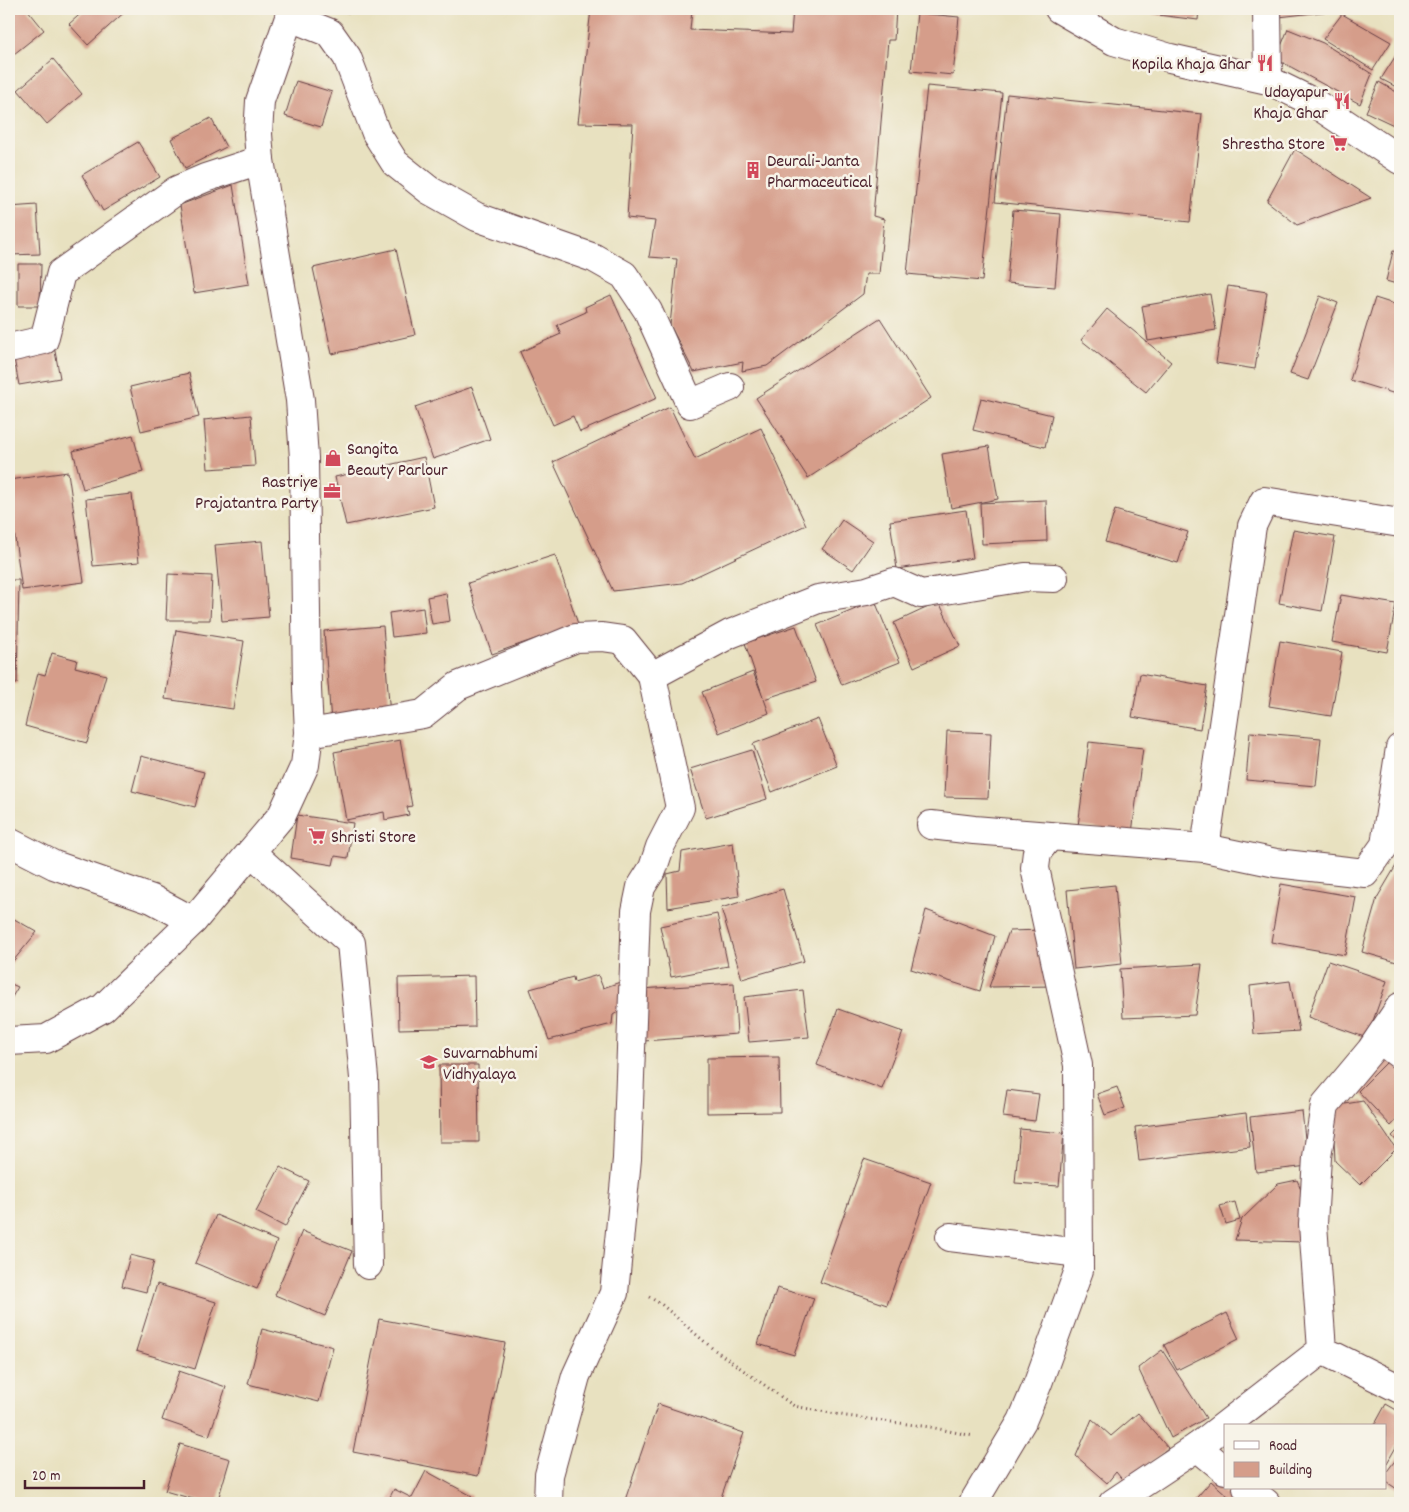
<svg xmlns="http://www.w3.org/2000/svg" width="1409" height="1512" font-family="Dekko,sans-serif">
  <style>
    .building { fill: #d59d8a }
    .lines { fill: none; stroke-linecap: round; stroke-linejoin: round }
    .minor-casing { stroke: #623c41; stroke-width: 30 }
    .path { stroke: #623c41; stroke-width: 3; stroke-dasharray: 1 4; stroke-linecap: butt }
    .minor { stroke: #fff; stroke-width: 28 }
    .labels { text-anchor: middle; stroke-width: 5; stroke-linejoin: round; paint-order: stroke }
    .poi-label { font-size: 18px; fill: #4a1f2b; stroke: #f7f3e8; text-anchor: end }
  </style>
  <rect width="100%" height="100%" fill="#f7f3e8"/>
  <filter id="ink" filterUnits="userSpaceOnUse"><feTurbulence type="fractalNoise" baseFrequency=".02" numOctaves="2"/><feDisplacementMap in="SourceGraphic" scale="10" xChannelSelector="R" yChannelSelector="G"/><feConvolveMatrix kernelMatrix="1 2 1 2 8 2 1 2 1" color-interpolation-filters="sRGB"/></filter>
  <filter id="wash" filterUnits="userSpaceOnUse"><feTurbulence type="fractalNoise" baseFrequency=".0096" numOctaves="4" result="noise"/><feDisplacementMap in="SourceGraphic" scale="20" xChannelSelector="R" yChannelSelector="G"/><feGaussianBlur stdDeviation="1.12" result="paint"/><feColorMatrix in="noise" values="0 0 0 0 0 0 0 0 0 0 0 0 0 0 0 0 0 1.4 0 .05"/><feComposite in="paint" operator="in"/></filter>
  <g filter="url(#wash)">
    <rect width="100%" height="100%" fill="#e8e1c0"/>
    <g id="blocks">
      <g class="building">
        <path d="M9,9h18l17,21 -35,28z"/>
        <path d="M86,9h42l-40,36 -19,-21z"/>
        <path d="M315,9h73v7l-73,-6z"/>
        <path d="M591,9l101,1 -2,20 101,4 2,-25h103l-2,31h-6l-15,176 11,3 -5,55h-13l-3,20 -96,72 -25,5 1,-9 -49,10 -24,-47 7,-66 -28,-2 6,-36 -28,-3 6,-94 -55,-1z"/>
        <path d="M1151,9h48l-1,11 -48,-6z"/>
        <path d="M1278,9h61v1l-60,7z"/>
        <path d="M917,13l42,4 -6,58 -42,-4z"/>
        <path d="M1342,14l49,28 -18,28 -50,-31z"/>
        <path d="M1288,29l35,14 49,31 -12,30 -84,-45z"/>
        <path d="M1400,49v40l-19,-10z"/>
        <path d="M53,59l29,35 -35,30 -29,-34z"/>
        <path d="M296,81l36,11 -11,35 -36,-11z"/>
        <path d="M1379,82l21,12v34l-34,-16z"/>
        <path d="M927,86l75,7 -20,188 -75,-7z"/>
        <path d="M1007,94l195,20 -12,108 -195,-20z"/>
        <path d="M211,118l15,29 -41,21 -14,-29z"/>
        <path d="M138,142l22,35 -57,34 -21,-36z"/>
        <path d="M1295,149l76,49 -74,27 -30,-24z"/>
        <path d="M233,185l16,99 -55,9 -14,-88z"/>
        <path d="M37,205l3,49 -31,1v-48z"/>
        <path d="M1013,210l48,4 -6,73 -48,-4z"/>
        <path d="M396,249l19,86 -83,19 -19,-86z"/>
        <path d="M1393,251l7,1v33l-14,-4z"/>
        <path d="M18,264h23l-1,42h-22z"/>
        <path d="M1228,286l39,6 -12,77 -39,-6z"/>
        <path d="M1210,294l6,36 -68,11 -6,-35z"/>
        <path d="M611,295l46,103 -77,34 -7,-16 -20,9 -33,-73 41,-18 -4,-9 29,-13 -1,-5z"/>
        <path d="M1320,296l18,7 -30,77 -18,-6z"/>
        <path d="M1375,298l25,8v83l-1,6 -49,-15z"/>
        <path d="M1107,309l64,53 -25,30 -65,-52z"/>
        <path d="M880,318l51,80 -123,80 -52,-80z"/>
        <path d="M54,346l6,32 -41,7 -6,-32z"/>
        <path d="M189,373l10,44 -58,14 -11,-44z"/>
        <path d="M472,387l18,52 -57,20 -18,-52z"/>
        <path d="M981,398l71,17 -7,32 -72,-17z"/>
        <path d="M670,407l25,52 66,-31 45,97 -124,58 -69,8 -60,-129z"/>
        <path d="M251,415l4,51 -47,3 -4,-49z"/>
        <path d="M133,435l10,37 -60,17 -10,-38z"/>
        <path d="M989,446l9,53 -47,9 -9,-54z"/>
        <path d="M424,457l10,50 -88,18 -11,-48z"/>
        <path d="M68,472l16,110 -62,8 -13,-96v-14z"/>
        <path d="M132,494l7,68 -46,4 -7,-67z"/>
        <path d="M1046,500l1,41 -65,3 -2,-41z"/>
        <path d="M966,510l7,48 -76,11 -7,-48z"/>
        <path d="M1115,510l73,22 -10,31 -73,-21z"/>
        <path d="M842,520l31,21 -20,29 -31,-21z"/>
        <path d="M1293,530l42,7 -13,74 -43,-8z"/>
        <path d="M262,541l7,76 -47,4 -7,-76z"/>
        <path d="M555,555l23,69 -86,30 -24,-71z"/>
        <path d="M168,574l44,2 -2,44h-44z"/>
        <path d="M9,580h10l-2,104 -8,-1z"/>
        <path d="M446,593l4,28 -18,3 -5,-27z"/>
        <path d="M1341,595l55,9 -9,48 -55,-10z"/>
        <path d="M875,601l25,61 -58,23 -25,-60z"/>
        <path d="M939,602l21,44 -46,21 -20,-44z"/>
        <path d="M423,608l3,25 -34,4 -3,-24z"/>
        <path d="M383,626l7,90 -59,6 -7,-91z"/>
        <path d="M796,626l20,56 -52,17 5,14 -50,20 -17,-41 51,-20 10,25 -18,-54z"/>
        <path d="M176,630l68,11 -11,68 -68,-10z"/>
        <path d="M1280,641l62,11 -11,64 -62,-10z"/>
        <path d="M52,653l25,7 -2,7 31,8 -19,68 -62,-17 13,-53 7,2z"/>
        <path d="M1140,674l67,12 -7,43 -68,-12z"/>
        <path d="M818,719l19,47 -65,26 -19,-48z"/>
        <path d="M947,731l44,2 -3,65 -44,-1z"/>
        <path d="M1250,732l71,6 -5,48 -70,-6z"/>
        <path d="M400,740l12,66 -5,1 2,8 -24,5 -1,-8 -38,8 -12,-68z"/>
        <path d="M1089,742l54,6 -11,85 -54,-7z"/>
        <path d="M752,750l15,49 -61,19 -16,-49z"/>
        <path d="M141,756l63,16 -9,35 -63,-16z"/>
        <path d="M297,815l56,8 -5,35 -13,-2 -2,9 -42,-7z"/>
        <path d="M733,843l6,53 -71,12 -1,-34 13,-3 2,-19z"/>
        <path d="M1400,859v104l-38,-11 15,-54z"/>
        <path d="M1281,884l75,13 -11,58 -74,-13z"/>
        <path d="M1115,885l7,79 -48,5 -7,-79z"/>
        <path d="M783,889l21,72 -62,18 -21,-71z"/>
        <path d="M926,910l69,26 -15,55 -69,-22z"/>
        <path d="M717,914l11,52 -57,11 -11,-51z"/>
        <path d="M9,916l28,16 -28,34z"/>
        <path d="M1043,930l11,56 -65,1 20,-56z"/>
        <path d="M1328,961l59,20 -20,57 -59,-21z"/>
        <path d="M1202,964l-7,51 -72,3 -3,-49z"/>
        <path d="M598,975l5,13 20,-7 1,27 -11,7 -1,9 -63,16 -19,-51 43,-12 1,5z"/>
        <path d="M474,976l1,51 -76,2 -1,-51z"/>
        <path d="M1290,981l9,50 -45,3 -4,-48z"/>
        <path d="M9,983l9,4 -9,15z"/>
        <path d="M734,983l3,51 -93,7 -3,-52z"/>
        <path d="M803,990l6,47 -60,5 -5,-45z"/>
        <path d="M838,1009l65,23 -21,57 -65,-24z"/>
        <path d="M779,1057l1,55 -73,1v-55z"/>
        <path d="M1390,1059l10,9v48l-9,10 -33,-35z"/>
        <path d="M439,1065h39l1,77h-39z"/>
        <path d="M1117,1087l8,21 -20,7 -8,-21z"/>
        <path d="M1007,1090l32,4 -4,27 -32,-4z"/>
        <path d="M1363,1101l33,48 -36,36 -25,-24 -1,-21 5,-35z"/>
        <path d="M1302,1111l6,55 -52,6 -6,-55z"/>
        <path d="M1246,1113l4,34 -111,14 -4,-34z"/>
        <path d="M1400,1128v17l-8,-9z"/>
        <path d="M1020,1129l44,4 -5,53 -44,-3z"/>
        <path d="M864,1159l67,23 -44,123 -67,-23z"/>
        <path d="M280,1167l29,14 -24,46 -29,-15z"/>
        <path d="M1297,1180l12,27 -5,35 -69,-2 7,-21 36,-35z"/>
        <path d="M1235,1202l5,18 -14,4 -6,-18z"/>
        <path d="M216,1215l61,26 -20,48 -62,-26z"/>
        <path d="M302,1231l50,20 -27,65 -50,-21z"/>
        <path d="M130,1255l24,6 -8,31 -24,-6z"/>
        <path d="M157,1284l59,18 -21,67 -59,-18z"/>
        <path d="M777,1288l37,10 -20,57 -36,-11z"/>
        <path d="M1227,1313l12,26 -62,31 -13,-25z"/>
        <path d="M379,1319l126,24 -27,133 -125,-24z"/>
        <path d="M262,1329l71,18 -14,55 -71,-18z"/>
        <path d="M1162,1350l44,68 -35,20 -33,-70z"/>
        <path d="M179,1371l47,16 -17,49 -47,-16z"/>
        <path d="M658,1404l86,29 -25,70h-95z"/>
        <path d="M1386,1404l14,8v28l-13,23 -2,-1v-36h-11z"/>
        <path d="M1138,1413l30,35 -43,35 -9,-11 -9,11 -31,-27 16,-37 19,17z"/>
        <path d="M180,1444l50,15 -13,44h-10l-42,-12z"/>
        <path d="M1400,1454v37l-15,-10v-7z"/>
        <path d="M426,1471l46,25 -4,7h-81l7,-14 18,9z"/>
        <path d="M1211,1481l25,22h-44z"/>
      </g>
    </g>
  </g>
  <g filter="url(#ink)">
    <use href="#blocks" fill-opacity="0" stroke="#623c41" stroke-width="1"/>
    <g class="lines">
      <g class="minor-casing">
        <g id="minor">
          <path d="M1059,9l55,32 56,17 98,22 45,22 87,58"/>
          <path d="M1267,9l1,71"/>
          <path d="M290,17l40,16 17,24 29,76 19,30 34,27 48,27 117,41 30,17 24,36 42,93 40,-17"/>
          <path d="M9,348l35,-8 17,-67 116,-83 28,-12 55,-18"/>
          <path d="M1400,523l-136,-22 -12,25 -47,322 71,15 89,10 20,-28 15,-97"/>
          <path d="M652,676l78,-42 88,-35 49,-8 27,-9 27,12 104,-17 29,1"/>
          <path d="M309,733l114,-19 35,-28 118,-48 26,-1 21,3 29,36 28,132 -20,39 -7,21 -12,19 -5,24 -9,248 -13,134 -38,83 -27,99 -1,28"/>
          <path d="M931,825l43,5 76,6"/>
          <path d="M9,842l45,23 98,34 41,22"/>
          <path d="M251,852l100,91 13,135 4,187"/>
          <path d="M1379,1039l21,16"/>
          <path d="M9,1041l37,-2 57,-31 90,-87 89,-106 23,-50 4,-32 -2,-44 -3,-231 -4,-58 -40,-240 -2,-26 2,-33 32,-92"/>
          <path d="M950,1237l129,16"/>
          <path d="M1322,1350l78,39"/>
          <path d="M1197,1447l125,-97 -9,-126 4,-67 8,-52 46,-55 29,-43"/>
          <path d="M1247,1488l19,15"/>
          <path d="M973,1503l49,-82 16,-38 41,-113 -1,-205 -43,-197 2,-16 13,-16 155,12"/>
          <path d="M1113,1503l84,-56 28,23"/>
        </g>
      </g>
      <path class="path" d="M649,1297l12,7 51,44 82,58 52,10 84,11 43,9"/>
      <use href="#minor" class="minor"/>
    </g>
  </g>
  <defs>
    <g id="restaurant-bare" transform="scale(1.35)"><path d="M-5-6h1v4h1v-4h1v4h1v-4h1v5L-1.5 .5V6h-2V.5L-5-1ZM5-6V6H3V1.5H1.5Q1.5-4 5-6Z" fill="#d1495b" stroke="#f7f3e8" stroke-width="2.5" paint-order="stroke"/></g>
    <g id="supermarket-bare" transform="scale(1.35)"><path d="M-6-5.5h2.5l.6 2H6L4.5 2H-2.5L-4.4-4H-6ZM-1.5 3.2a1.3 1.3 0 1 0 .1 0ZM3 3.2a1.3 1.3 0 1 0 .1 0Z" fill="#d1495b" stroke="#f7f3e8" stroke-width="2.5" paint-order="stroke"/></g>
    <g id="building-bare" transform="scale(1.35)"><path d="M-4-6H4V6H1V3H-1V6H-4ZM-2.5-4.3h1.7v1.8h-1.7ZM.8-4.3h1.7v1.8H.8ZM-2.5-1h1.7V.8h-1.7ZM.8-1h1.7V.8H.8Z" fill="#d1495b" stroke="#f7f3e8" stroke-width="2.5" paint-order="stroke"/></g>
    <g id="shop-bare" transform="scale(1.35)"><path d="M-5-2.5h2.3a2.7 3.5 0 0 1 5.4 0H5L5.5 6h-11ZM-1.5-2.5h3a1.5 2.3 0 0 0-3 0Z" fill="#d1495b" stroke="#f7f3e8" stroke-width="2.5" paint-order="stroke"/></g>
    <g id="office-bare" transform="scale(1.35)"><path d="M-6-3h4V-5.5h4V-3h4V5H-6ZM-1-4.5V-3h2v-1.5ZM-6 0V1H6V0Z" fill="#d1495b" stroke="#f7f3e8" stroke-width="2.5" paint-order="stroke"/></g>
    <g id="school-bare" transform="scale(1.35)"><path d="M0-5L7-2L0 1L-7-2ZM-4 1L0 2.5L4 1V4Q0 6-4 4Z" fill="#d1495b" stroke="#f7f3e8" stroke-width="2.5" paint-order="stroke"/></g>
  </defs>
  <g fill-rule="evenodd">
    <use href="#restaurant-bare" x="1265" y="63"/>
    <use href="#restaurant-bare" x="1342" y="101"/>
    <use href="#supermarket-bare" x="1339" y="143"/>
    <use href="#building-bare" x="753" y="170"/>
    <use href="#shop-bare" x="333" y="458"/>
    <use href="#office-bare" x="332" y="491"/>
    <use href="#supermarket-bare" x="317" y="836"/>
    <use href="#school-bare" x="429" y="1062"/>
  </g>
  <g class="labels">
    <g class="poi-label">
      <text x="1251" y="69">Kopila Khaja Ghar</text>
      <text x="1328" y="97">Udayapur<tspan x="1328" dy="21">Khaja Ghar</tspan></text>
      <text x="1325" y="149">Shrestha Store</text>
      <text x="767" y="166" text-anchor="start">Deurali-Janta<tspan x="767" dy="21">Pharmaceutical</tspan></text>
      <text x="347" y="454" text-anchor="start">Sangita<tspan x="347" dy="21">Beauty Parlour</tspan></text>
      <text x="318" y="487">Rastriye<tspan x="318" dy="21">Prajatantra Party</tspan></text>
      <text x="331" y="842" text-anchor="start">Shristi Store</text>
      <text x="443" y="1058" text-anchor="start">Suvarnabhumi<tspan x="443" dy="21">Vidhyalaya</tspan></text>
    </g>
  </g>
  <rect width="1409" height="1512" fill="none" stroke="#f7f3e8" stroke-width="30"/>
  <rect x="1224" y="1424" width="162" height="65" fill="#f7f3e8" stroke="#b29e9c"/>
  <rect x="1234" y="1441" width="25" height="8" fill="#ffffff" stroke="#b29e9c"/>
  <text x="1269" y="1450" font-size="15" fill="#4a1f2b">Road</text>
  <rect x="1234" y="1462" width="25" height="15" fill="#d59d8a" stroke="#b29e9c"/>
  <text x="1269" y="1474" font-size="15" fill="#4a1f2b">Building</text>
  <path d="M25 1480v8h119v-8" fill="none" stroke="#4a1f2b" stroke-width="2.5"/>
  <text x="32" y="1480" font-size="15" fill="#4a1f2b" stroke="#f7f3e8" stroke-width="4" paint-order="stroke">20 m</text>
</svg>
